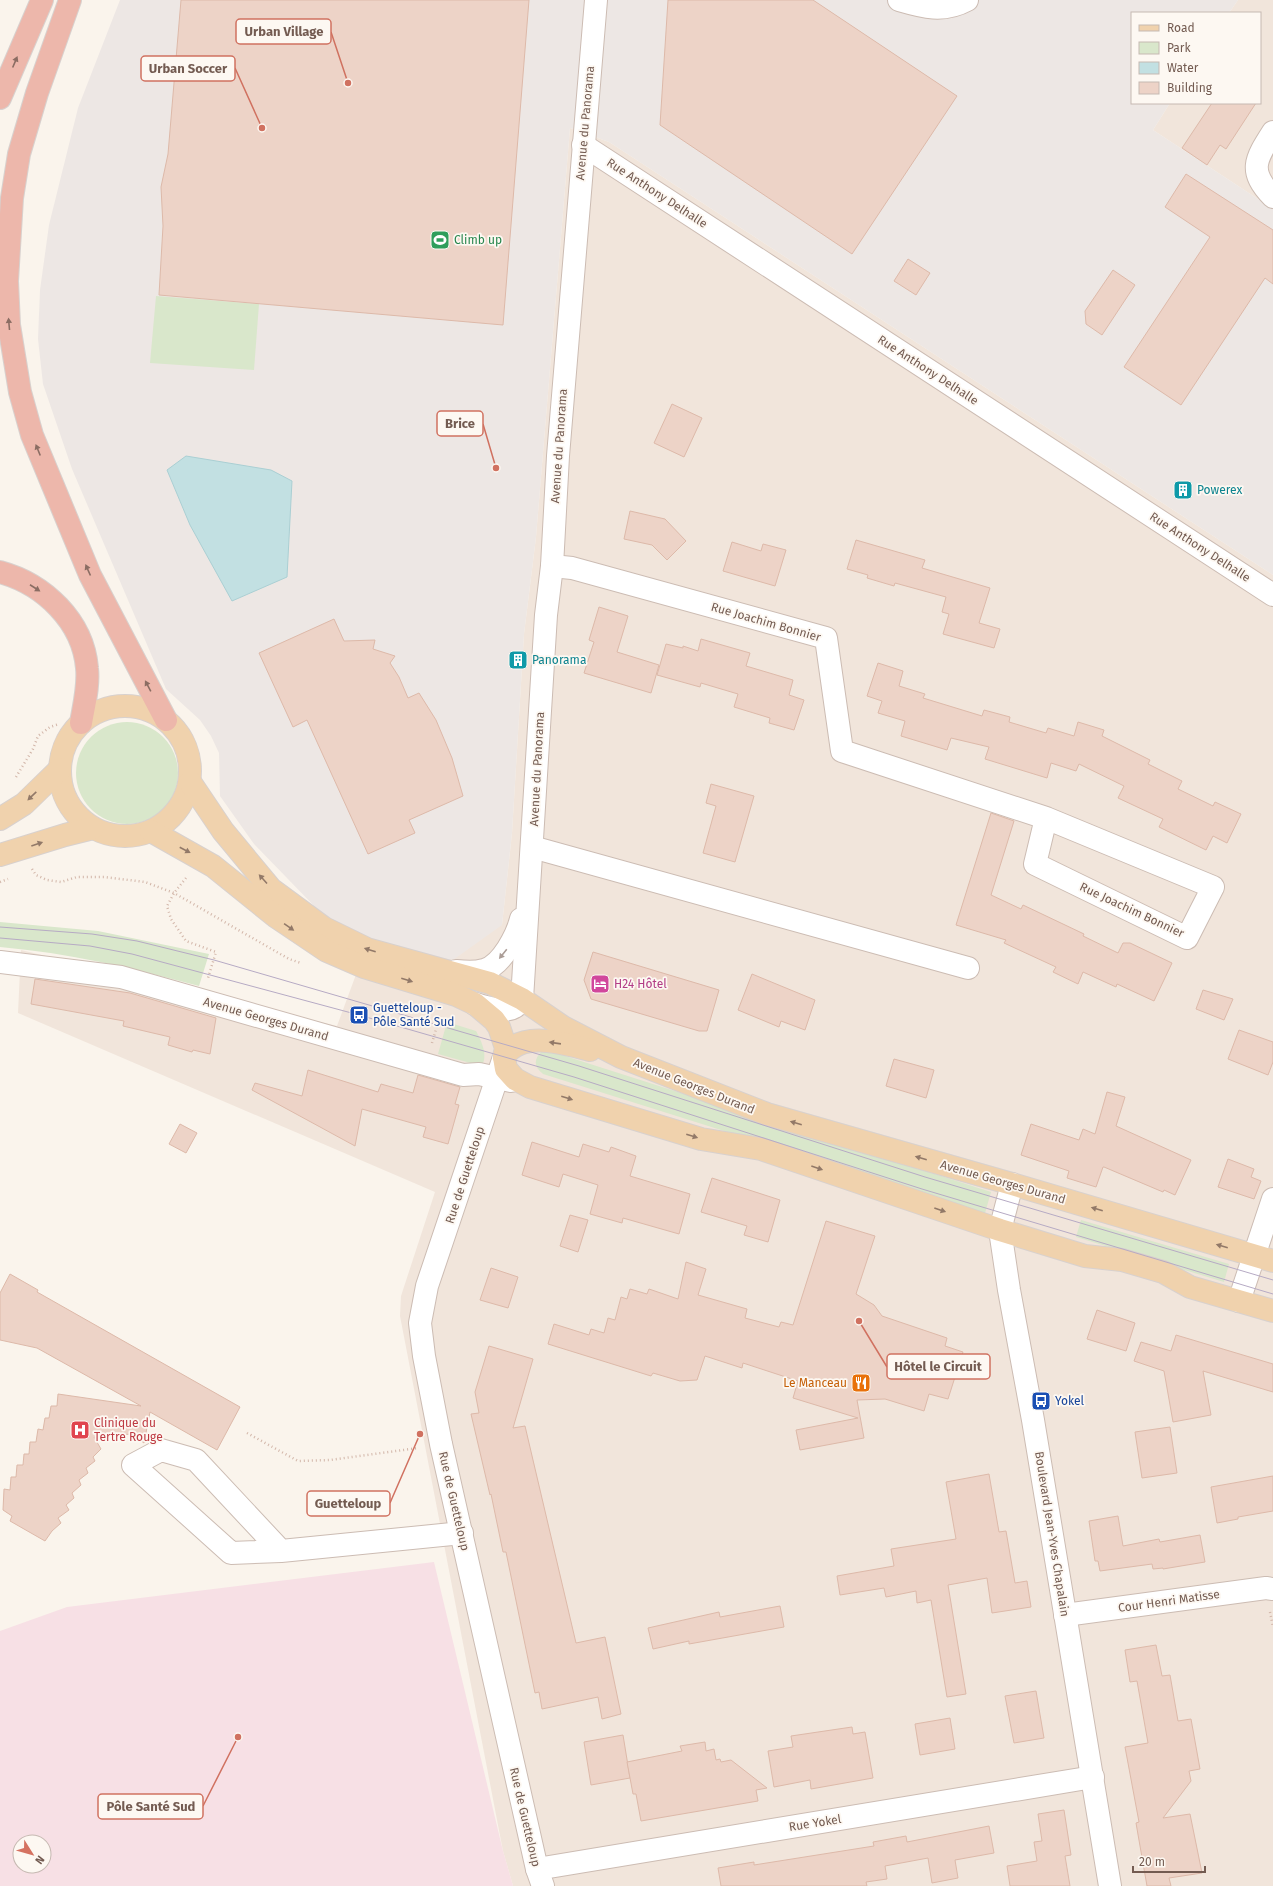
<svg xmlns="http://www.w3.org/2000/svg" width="1273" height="1886" font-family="'Fira Sans',sans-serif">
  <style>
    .residential { fill: #f1e5db }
    .industrial { fill: #ede7e4 }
    .medical { fill: #f7e0e5; fill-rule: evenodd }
    .green { fill: #d9e7cb }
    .water { fill: #c2e0e2; stroke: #aacfd3 }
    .building { fill: #edd3c7; stroke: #ddb9a9 }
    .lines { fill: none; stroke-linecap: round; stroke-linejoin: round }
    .minor-casing { stroke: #ccbcb3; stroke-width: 24 }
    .major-casing { stroke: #d8d1ce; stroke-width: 24 }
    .highway-casing { stroke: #d8d1ce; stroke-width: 24 }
    .path { stroke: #d2b6a9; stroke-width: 2.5; stroke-dasharray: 1 3; stroke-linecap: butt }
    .minor { stroke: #fff; stroke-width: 22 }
    .major { stroke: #f0d2ad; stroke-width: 22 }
    .highway { stroke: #edb7ab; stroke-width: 22 }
    .tram { stroke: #b6aac4; stroke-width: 1 }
    .oneway { fill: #8b6d63 }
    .oneway2 { fill: #927968 }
    .oneway3 { fill: #ab9d97 }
    .labels { text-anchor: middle; stroke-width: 3.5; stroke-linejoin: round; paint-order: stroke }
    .street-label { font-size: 12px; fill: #735b51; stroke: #fdf8f2 }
    .leisure-label { font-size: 12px; fill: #27864d; stroke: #fdf8f2; text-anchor: start }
    .culture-label { font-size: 12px; fill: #0d838f; stroke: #fdf8f2; text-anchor: start }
    .hotel-label { font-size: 12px; fill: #b23c85; stroke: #fdf8f2; text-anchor: start }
    .transit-label { font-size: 12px; fill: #164399; stroke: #fdf8f2; text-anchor: start }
    .food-label { font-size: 12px; fill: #c56008; stroke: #fdf8f2; text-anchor: end }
    .health-label { font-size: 12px; fill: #be3a42; stroke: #fdf8f2; text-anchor: start }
    .leader { fill: none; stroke: #d07160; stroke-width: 1.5 }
    .callout-dot { fill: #d07160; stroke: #fdf8f2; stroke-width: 1.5 }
    .callout { fill: #fdf8f2; stroke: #d07160; stroke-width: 1.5 }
    .callout-label { font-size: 13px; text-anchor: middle; font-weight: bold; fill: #735b51 }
  </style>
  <rect width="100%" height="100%" fill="#faf4ec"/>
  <g class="residential">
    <path d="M1238,0h35v209l-120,-79 17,-27h90v-90h-31z"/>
    <path d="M570,128l39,14 664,433v1311h-760l-10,-35 -103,-535 1,-20 34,-104 -417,-179 3,-63 316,76 31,-84 134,-17 10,-92 12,-199 12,-97z"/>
  </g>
  <path class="industrial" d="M120,0h1118l-9,13h-97v90h38l-17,27 120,79v366l-664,-433 -39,-14 -34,409 -12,97 -12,199 -10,92 -49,35 -85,-18 -49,-31 -65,-67 -34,-48 -1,-43 -8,-17 -11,-16 -34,-31 -94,-220 -29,-85 -5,-45 2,-49 9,-65 29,-117z"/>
  <path class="medical" d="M434,1562l69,289 10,35h-513v-255l67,-24zM20,1842h24v24h-24z"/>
  <g class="green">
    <path d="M156,296l103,8 -5,66 -104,-7z"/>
    <circle cx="127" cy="773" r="51"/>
    <path d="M0,922l98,9 111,23 -10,32c-66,-18 -131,-33 -199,-39z"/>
    <path d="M447,1022l29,9c5,9 13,26 5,35l-43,-12z"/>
    <path d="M542,1051h6l14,4 429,137 -6,21 -442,-139c-10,-8 -9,-15 -1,-23z"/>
    <path d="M1081,1220l148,44 -5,18 -148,-45z"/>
  </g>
  <path class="water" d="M186,456l85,14 21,11 -5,96 -55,24 -42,-76 -23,-55z"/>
  <g class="building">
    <path d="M181,0h348l-26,325 -344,-30 4,-69 -2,-39 7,-33z"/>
    <path d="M668,0h145l144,96 -105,158 -192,-129z"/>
    <path d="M1212,103h44l-30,46 -6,-4 -13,20 -25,-17z"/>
    <path d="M1186,174l87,56v54l-8,-6 -84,127 -57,-38 86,-130 -45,-30z"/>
    <path d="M908,259l22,14 -14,22 -22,-14z"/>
    <path d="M1113,270l22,15 -33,50 -16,-11 -1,-13z"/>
    <path d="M672,404l30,14 -18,39 -30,-14z"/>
    <path d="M630,511l35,8 21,22 -19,19 -15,-15 -28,-6z"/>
    <path d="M856,540l69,20 -3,8 68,20 -11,35 21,6 -6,19 -51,-14 6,-20 -7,-2 4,-15 -51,-14 -1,3 -27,-8 1,-3 -21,-6z"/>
    <path d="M732,542l29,9 2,-7 23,6 -11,36 -52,-15z"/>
    <path d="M599,607l29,9 -11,36 42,13 -8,28 -67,-20 10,-31 -5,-2z"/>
    <path d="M334,619l10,22 31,-1 -2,9 22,7 -5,7 9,14 9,21 11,-5 17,27 16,38 11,38 -54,24 6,13 -47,21 -61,-134 -14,7 -34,-74z"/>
    <path d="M701,639l49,14 -4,13 47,14 -4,15 15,5 -10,30 -25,-7 1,-5 -36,-11 4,-13 -37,-11 -1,4 -43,-12 9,-31 17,4v-2l15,5z"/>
    <path d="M878,663l25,8 -4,15 26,8 -2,4 59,18 2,-6 26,7 -1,5 37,11 2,-5 26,8 4,-14 26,8 -2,6 48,24 -2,4 34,17 -4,8 35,17 2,-4 26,12 -14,29 -14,-7 -7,14 -47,-23 4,-8 -45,-21 6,-12 -45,-22 -3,7 -25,-8 -4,15 -62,-19 4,-12 -38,-9 -4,12 -46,-14 4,-15 -27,-8 4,-12 -15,-5z"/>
    <path d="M711,784l43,12 -19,66 -32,-9 13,-47 -10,-3z"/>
    <path d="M991,813l23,8 -23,74 30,14 2,-4 61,29 -1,2 35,17 5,-10h7l42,20 -18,38 -37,-17 -1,3 -33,-15 -5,12 -25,-12 3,-5 -52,-24 2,-3 -50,-15z"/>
    <path d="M593,952l126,38 -12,41h-8l-108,-32 -7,-19z"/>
    <path d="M752,974l63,26 -10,30 -24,-9 -2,6 -41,-17z"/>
    <path d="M35,979l95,14 86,25 -6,36 -17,-4 -1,2 -24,-7 2,-8 -47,-11 1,-5 -93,-17z"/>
    <path d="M1203,990l30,9 -9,21 -28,-11z"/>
    <path d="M1239,1030l34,12v20l-5,13 -40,-16z"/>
    <path d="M894,1059l40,11 -8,28 -40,-12z"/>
    <path d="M308,1070l70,22 3,-8 32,9 5,-18 42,12 -5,17 4,1 -11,39 -25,-7 3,-10 -64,-18 -7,37 -103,-56 3,-7 47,13z"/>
    <path d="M1107,1092l18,5 -9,29 75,34 -16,35 -11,-5 -1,2 -59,-25h-1l-7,20 -29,-9 2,-7 -48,-16 10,-31 48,16 4,-11 12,5z"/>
    <path d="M180,1124l17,9 -11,20 -17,-9z"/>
    <path d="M532,1142l47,15 4,-13 26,8 2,-5 25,9 -6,20 60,18 -11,40 -56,-16 -1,5 -32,-9 8,-29 -35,-11 -4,13 -37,-12z"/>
    <path d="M1228,1159l26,10 -3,8 10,4 -7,18 -36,-12z"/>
    <path d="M712,1178l68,22 -12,42 -24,-7 3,-9 -46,-14z"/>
    <path d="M570,1215l18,5 -10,32 -18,-6z"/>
    <path d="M826,1221l49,15 -19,58 18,11 8,11 65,22 -2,8 18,6 -15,47 -19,-5 -5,17 -39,-12 -28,1 7,38 -64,12 -4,-20 62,-12 -65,-20 5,-17 -55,-18 -1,5 -37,-12 -8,24 -17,1 -27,-8 -2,3 -103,-32 6,-20 35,11 2,-6 13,4 4,-15 7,2 6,-23 6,2 3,-10 17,5 2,-5 29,10 8,-37 20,7 -8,26 49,14 -2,9 34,9 2,-5 12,3z"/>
    <path d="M491,1268l27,9 -10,31 -28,-8z"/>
    <path d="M10,1274l28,16 -1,2 203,115 -23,43 -67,-38 -6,31 -12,-9 -38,3 7,12 -8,8 2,4 -9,7 2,5 -9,7 2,5 -9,8 2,5 -8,7 3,5 -11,8 3,5 -9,8 -7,10 -35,-20 2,-5 -9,-6 1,-21 6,1 1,-13h5l1,-12h6l1,-11h5l1,-12h6l2,-13 5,1 2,-12h4l2,-12h6l1,-12 83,12 -104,-58 -37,-8v-47z"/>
    <path d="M1097,1310l38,13 -9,28 -39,-12z"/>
    <path d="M1176,1335l97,29v28l-70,-21 8,44 -38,7 -9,-51 -30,-10 7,-19 30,9z"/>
    <path d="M489,1346l44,13 -20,69 12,-2 51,217 29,-6 16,77 -19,5 -4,-22 -56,12 -3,-17 -4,1 -29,-141h-3l-12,-58 -1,1 -19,-81 8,-1 -4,-21z"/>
    <path d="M1170,1427l7,46 -35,5 -7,-46z"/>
    <path d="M989,1474l10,58 7,-1 9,52 12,-2 4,26 -39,6 -5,-35 -39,7 18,109 -19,3 -16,-97 -14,3 -1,-12 -30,6 -2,-9 -44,7 -3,-19 57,-10 -3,-17 65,-10 -10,-57z"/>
    <path d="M1273,1476v35l-35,6v2l-21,4 -6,-36z"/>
    <path d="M1118,1516l5,30 36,-7 1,3 40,-7 5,27 -42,7v-1l-10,1 -1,-5 -52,7 -2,-10h-3l-6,-40z"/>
    <path d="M780,1606l4,21 -95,17v-3l-36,8 -5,-21 71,-16 1,5z"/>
    <path d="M1156,1645l6,31 8,-1 8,46 13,-2 9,50 -11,2 2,10 -28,37 27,-4 12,59 -33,5 2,8h-24l-11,-63 3,-1 -14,-75 23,-4 -11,-62 -7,1 -5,-32z"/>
    <path d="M1036,1691l8,47 -30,5 -9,-47z"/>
    <path d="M950,1718l5,31 -35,6 -5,-31z"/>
    <path d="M852,1727l1,7 12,-2 8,46 -62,11 -1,-9 -36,7 -6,-36 25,-4 -2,-11z"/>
    <path d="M623,1735l7,43 -39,7 -7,-43z"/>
    <path d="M705,1742l1,9 8,-2 2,11 4,-1 1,3 10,-2 36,28 -11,2 2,11 -117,20 -5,-27h-3l-6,-32 55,-11 -2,-5z"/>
    <path d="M1064,1810l7,45 -6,1 5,30h-60l-3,-20 30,-5 -3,-19 8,-1 -4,-27z"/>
    <path d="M989,1826l5,27 -39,7 3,18 -26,5 -4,-25 -43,8 2,13 -21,3 1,4h-146l-3,-18 36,-6v3l120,-19 -1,-4 33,-6 1,6z"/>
  </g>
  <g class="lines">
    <g class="minor-casing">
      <g id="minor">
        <path d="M899,0c24,7 44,13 68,0"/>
        <path d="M1273,132c-18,28 -25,39 0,65"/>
        <path d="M583,145l690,450"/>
        <path d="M552,566l20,2 254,70 16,113 204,67 167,69 -26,51 -152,-74 11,-46"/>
        <path d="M532,847l436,121"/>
        <path d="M0,962l121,15 342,98 16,-1 32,7"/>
        <path d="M456,971c9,1 19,2 28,-1 18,-5 33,-35 37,-51"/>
        <path d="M475,1004c16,4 37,13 47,-5l24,-384 6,-49 6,-110 38,-456"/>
        <path d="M504,1057l-77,229 -7,37 4,33 17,88 96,425 6,17"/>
        <path d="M1012,1184l-12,46 9,60 24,130 77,466"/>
        <path d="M1239,1301l34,-102"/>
        <path d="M281,1551l-50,2 -98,-88 28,-15 35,10 85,91 181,-18"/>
        <path d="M1065,1615l201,-27 7,1"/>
        <path d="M537,1869l556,-92"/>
      </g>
    </g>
    <g class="major-casing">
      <g id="major">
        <circle cx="125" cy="771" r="65"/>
        <path d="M190,782l33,49 48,58 53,39 43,21 123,34 32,16 41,28 58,30 146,57 245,70 261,77"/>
        <path d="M0,819l24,-15 36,-35"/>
        <path d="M151,831l62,35 62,50 52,35 37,16 92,28 19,9 19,16 5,7 7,21 -2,9 2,12 9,10 15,8 171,52 60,10 239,81 85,26 37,4 41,12 27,15 83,24"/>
        <path d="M0,855l65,-20 28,-7"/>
        <path d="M504,1057c17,-28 61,-13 86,-7"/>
      </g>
    </g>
    <g class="highway-casing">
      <g id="highway">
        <path d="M70,0l-33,93 -18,61 -7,44 -5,83 2,44 11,67 12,43 58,140 76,145"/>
        <path d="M0,98l42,-98"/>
        <path d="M0,572c44,12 83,49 87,96 2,18 -3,37 -6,55"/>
      </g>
    </g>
    <g class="path">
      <path d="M16,777l17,-28 5,-13 12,-9 9,-3"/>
      <path d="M32,869l4,6 11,5 14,2 16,-5h27l41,5 29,11 115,66 12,4"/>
      <path d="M186,878l-12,15 -7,13 4,13 15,22 30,11 -8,26"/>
      <path d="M0,882l8,-3"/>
      <path d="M432,1043l8,-27"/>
      <path d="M247,1433l51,28 32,-1 88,-12"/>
      <path d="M1270,1612l3,15"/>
    </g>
    <use href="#minor" class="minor"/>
    <use href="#major" class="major"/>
    <use href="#highway" class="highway"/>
    <g class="tram">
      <path d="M0,927l92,7 45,7 77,19 365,106 346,111 348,103"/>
      <path d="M0,938l90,8 42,8 227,61 215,62 348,112 351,105"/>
    </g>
  </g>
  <defs><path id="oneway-solid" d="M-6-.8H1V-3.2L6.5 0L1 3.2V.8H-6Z"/></defs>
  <g class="oneway">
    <use href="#oneway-solid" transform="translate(15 62) rotate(-67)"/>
    <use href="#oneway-solid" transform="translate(9 324) rotate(-95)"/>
    <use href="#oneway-solid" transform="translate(38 450) rotate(-112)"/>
    <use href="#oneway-solid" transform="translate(88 570) rotate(-114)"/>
    <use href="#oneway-solid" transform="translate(35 588) rotate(33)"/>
    <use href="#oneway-solid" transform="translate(148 686) rotate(-118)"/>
  </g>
  <g class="oneway2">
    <use href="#oneway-solid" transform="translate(32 796) rotate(136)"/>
    <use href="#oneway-solid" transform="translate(37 844) rotate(-19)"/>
    <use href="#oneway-solid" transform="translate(185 850) rotate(28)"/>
    <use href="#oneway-solid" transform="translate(263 879) rotate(-132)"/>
    <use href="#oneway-solid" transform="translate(289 927) rotate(35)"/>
    <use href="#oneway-solid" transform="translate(370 950) rotate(-162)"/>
    <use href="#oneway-solid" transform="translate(407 980) rotate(17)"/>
    <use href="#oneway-solid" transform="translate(555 1043) rotate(-172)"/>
    <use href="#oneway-solid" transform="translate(567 1098) rotate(17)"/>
    <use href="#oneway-solid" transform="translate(796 1123) rotate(-164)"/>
    <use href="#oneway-solid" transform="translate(692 1136) rotate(17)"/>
    <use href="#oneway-solid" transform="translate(921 1158) rotate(-164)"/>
    <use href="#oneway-solid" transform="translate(817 1168) rotate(19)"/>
    <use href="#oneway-solid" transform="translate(1097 1209) rotate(-164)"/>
    <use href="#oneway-solid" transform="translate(940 1210) rotate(19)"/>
    <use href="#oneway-solid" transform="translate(1222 1246) rotate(-164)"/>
  </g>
  <use class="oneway3" href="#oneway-solid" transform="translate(503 954) rotate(129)"/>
  <defs>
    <g id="stadium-square" transform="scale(1)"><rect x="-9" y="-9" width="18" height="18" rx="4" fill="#2e9e5b" stroke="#fdf8f2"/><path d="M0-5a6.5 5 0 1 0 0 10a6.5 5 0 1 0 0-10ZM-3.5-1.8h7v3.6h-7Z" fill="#fff"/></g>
    <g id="building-square" transform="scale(1)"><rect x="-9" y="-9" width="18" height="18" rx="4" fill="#0f9aa8" stroke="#fdf8f2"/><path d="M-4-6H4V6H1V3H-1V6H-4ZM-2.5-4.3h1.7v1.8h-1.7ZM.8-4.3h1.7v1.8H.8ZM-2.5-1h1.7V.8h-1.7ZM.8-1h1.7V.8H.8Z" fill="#fff"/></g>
    <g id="hotel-square" transform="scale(1)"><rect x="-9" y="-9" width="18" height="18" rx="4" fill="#d1479c" stroke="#fdf8f2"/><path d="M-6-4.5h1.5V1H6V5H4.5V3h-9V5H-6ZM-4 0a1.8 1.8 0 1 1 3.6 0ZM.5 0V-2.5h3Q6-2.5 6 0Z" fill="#fff"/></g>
    <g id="bus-square" transform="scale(1)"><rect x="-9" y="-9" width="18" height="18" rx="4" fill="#1a4fb4" stroke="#fdf8f2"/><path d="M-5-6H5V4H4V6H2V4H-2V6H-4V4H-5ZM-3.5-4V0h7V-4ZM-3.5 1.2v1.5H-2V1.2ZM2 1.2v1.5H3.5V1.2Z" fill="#fff"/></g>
    <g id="restaurant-square" transform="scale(1)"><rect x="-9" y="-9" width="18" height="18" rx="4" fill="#e8710a" stroke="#fdf8f2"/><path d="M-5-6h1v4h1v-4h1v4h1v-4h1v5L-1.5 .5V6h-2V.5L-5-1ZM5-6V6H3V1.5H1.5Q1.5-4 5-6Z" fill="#fff"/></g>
    <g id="hospital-square" transform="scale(1)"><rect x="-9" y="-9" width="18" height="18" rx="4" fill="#e0444e" stroke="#fdf8f2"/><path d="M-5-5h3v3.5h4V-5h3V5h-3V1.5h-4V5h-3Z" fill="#fff"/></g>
  </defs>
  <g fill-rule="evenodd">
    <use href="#stadium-square" x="440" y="240"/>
    <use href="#building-square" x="1183" y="490"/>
    <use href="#building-square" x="518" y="660"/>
    <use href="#hotel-square" x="600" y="984"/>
    <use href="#bus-square" x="359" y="1015"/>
    <use href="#restaurant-square" x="861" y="1383"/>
    <use href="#bus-square" x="1041" y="1401"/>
    <use href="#hospital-square" x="80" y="1430"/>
  </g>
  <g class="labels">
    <g class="street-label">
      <text transform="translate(585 123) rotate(-85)" y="4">Avenue du Panorama</text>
      <text transform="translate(657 193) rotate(33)" y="4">Rue Anthony Delhalle</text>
      <text transform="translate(928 370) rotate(33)" y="4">Rue Anthony Delhalle</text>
      <text transform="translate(559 446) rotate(-86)" y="4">Avenue du Panorama</text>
      <text transform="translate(1200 547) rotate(33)" y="4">Rue Anthony Delhalle</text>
      <text transform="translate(766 622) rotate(16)" y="4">Rue Joachim Bonnier</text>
      <text transform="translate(537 769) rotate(-87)" y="4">Avenue du Panorama</text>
      <text transform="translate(1132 910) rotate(25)" y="4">Rue Joachim Bonnier</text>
      <text transform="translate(266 1019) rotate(16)" y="4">Avenue Georges Durand</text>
      <text transform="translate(694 1086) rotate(22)" y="4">Avenue Georges Durand</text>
      <text transform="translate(465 1175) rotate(-72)" y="4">Rue de Guetteloup</text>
      <text transform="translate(1003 1182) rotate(16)" y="4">Avenue Georges Durand</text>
      <text transform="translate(454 1501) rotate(77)" y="4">Rue de Guetteloup</text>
      <text transform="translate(1052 1534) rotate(81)" y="4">Boulevard Jean-Yves Chapalain</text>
      <text transform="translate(1169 1601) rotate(-8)" y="4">Cour Henri Matisse</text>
      <text transform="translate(525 1817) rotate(77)" y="4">Rue de Guetteloup</text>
      <text transform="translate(815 1823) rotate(-9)" y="4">Rue Yokel</text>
    </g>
    <g class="leisure-label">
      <text x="454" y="244">Climb up</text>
    </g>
    <g class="culture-label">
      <text x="1197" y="494">Powerex</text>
      <text x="532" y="664">Panorama</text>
    </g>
    <g class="hotel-label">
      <text x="614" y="988">H24 Hôtel</text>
    </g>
    <g class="transit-label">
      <text x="373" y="1012">Guetteloup -<tspan x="373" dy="14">Pôle Santé Sud</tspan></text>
      <text x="1055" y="1405">Yokel</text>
    </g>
    <g class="food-label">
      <text x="847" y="1387">Le Manceau</text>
    </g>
    <g class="health-label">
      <text x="94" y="1427">Clinique du<tspan x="94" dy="14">Tertre Rouge</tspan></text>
    </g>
  </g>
  <path class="leader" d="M348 83L331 32M262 128L235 68M496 468L483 424M859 1321L887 1367M420 1434L390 1503M238 1737L203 1806"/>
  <g class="callout-dot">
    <circle cx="348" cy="83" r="4"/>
    <circle cx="262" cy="128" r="4"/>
    <circle cx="496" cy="468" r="4"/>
    <circle cx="859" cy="1321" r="4"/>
    <circle cx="420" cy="1434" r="4"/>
    <circle cx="238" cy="1737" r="4"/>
  </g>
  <g class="callout">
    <rect x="236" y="19" width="95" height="25" rx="4"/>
    <rect x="141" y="56" width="94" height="25" rx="4"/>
    <rect x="437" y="411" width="46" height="25" rx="4"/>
    <rect x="887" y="1354" width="103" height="25" rx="4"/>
    <rect x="307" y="1491" width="83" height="25" rx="4"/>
    <rect x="98" y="1794" width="105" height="25" rx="4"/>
  </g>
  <g class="callout-label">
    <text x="284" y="36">Urban Village</text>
    <text x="188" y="73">Urban Soccer</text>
    <text x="460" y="428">Brice</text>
    <text x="938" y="1371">Hôtel le Circuit</text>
    <text x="348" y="1508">Guetteloup</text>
    <text x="151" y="1811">Pôle Santé Sud</text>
  </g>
  <rect x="1131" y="12" width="130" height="92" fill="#fdf8f2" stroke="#c6b9b2"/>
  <rect x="1139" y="25" width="20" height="6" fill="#f0d2ad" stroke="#c6b9b2"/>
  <text x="1167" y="32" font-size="12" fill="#735b51">Road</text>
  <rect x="1139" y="42" width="20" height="12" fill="#d9e7cb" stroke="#c6b9b2"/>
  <text x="1167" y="52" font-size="12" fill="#735b51">Park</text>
  <rect x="1139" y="62" width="20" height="12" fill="#c2e0e2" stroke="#c6b9b2"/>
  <text x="1167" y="72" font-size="12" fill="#735b51">Water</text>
  <rect x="1139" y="82" width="20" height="12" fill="#edd3c7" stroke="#c6b9b2"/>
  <text x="1167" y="92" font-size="12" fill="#735b51">Building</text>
  <g transform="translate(32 1854) rotate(127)"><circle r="19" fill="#fdf8f2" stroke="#c6b9b2"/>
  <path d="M0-3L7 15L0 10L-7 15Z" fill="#d57261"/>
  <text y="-6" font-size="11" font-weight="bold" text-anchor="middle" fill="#735b51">N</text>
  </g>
  <path d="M1133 1866v6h72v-6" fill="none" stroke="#735b51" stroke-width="2"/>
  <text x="1139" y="1866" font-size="12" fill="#735b51" stroke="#fdf8f2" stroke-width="3" paint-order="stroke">20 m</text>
</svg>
